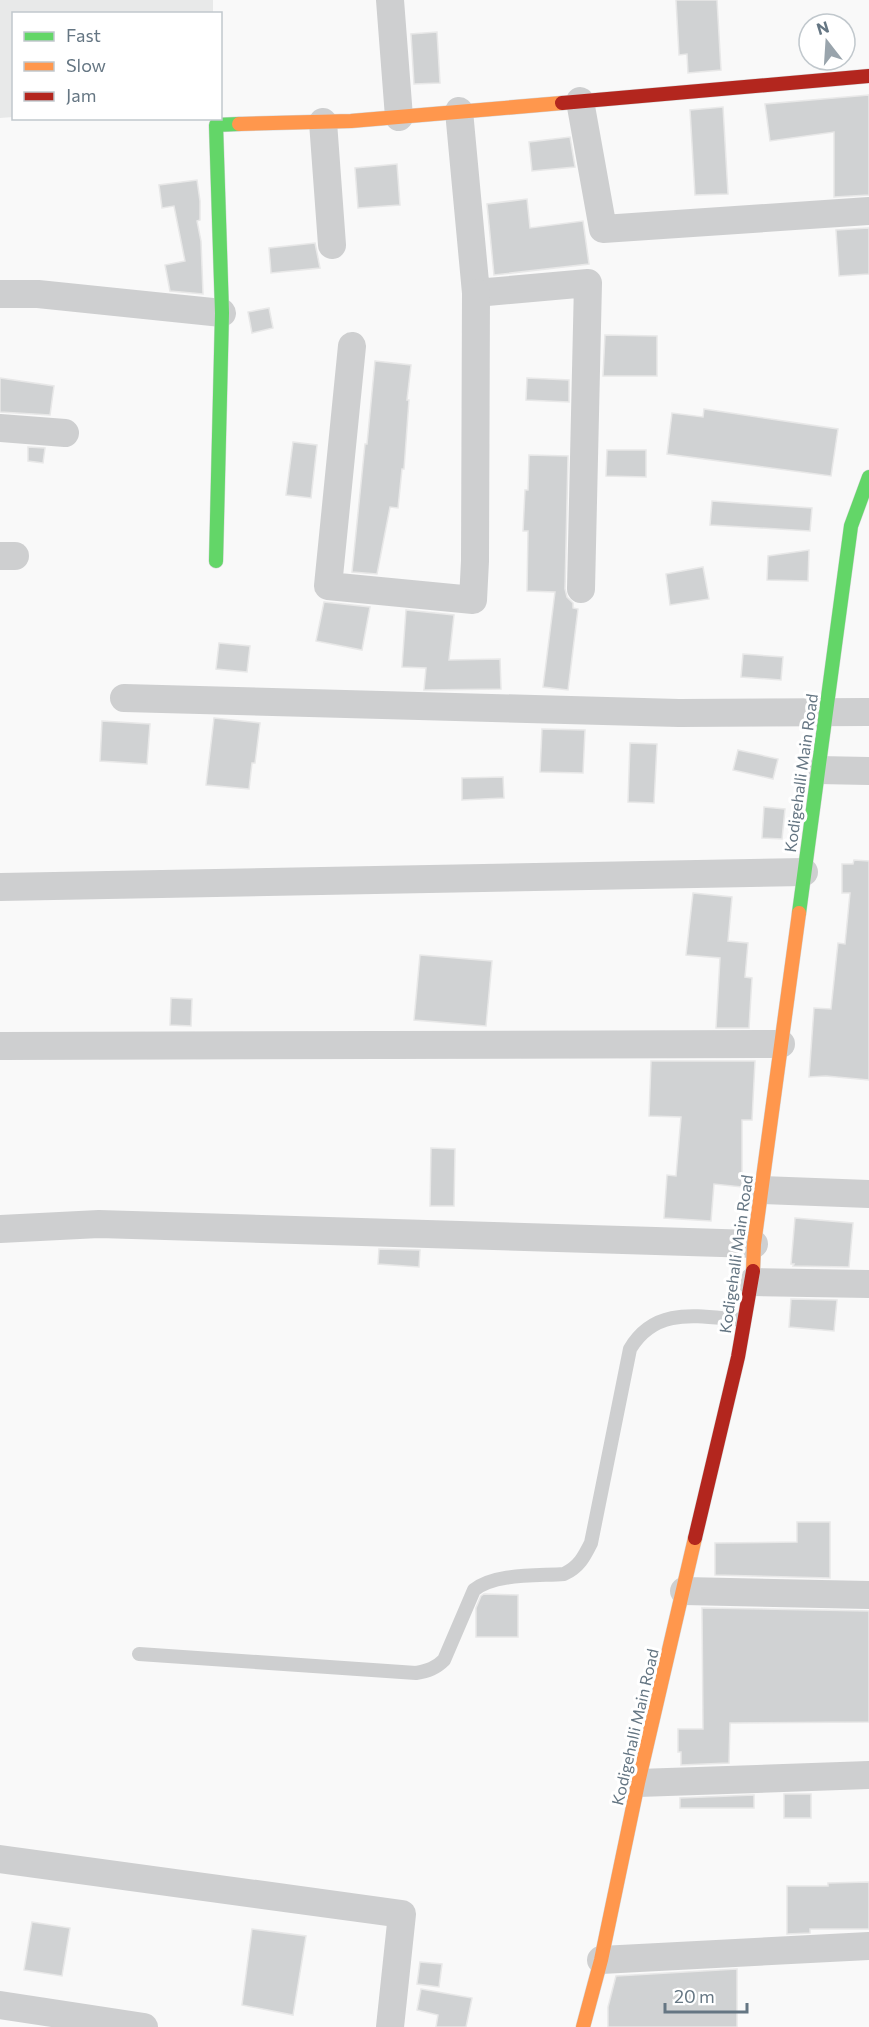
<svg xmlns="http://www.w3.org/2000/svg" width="869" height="2027" font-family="Commissioner,sans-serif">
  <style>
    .built { fill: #e8e9e9 }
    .building { fill: #d0d2d3; stroke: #e8e8e8; stroke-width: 1.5 }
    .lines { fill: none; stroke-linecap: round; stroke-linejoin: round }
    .fast-casing { stroke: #d5d6d7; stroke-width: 15 }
    .slow-casing { stroke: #d5d6d7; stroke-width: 15 }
    .jam-casing { stroke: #d5d6d7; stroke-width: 15 }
    .lane { stroke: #cecfd0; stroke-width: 14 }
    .street { stroke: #cecfd0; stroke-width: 28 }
    .fast { stroke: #63d668; stroke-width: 14 }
    .slow { stroke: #ff974d; stroke-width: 14 }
    .jam { stroke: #b3261e; stroke-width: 14 }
    .labels { text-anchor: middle; stroke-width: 6; stroke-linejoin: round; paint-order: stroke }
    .street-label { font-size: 16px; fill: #657683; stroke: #fff }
  </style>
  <rect width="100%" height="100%" fill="#f9f9f9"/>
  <path class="built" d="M0,0h213v13l-199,1 -1,103 -13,1z"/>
  <g class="building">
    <path d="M676,0h41l4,70 -33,3 -1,-19 -8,1z"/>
    <path d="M437,32l3,51 -26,1 -3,-50z"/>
    <path d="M869,95v100l-35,2v-65l-64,9 -5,-37z"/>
    <path d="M723,107l5,87 -33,1 -5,-85z"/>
    <path d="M570,137l5,30 -43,4 -3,-29z"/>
    <path d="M397,164l3,41 -42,3 -3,-40z"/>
    <path d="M197,180l3,21v19l-3,1 4,20 2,53 -33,-3 -5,-26 20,-4 -11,-55 -12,2 -3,-23z"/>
    <path d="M527,199l3,29 53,-7 6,43 -95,11 -7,-71z"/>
    <path d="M869,228v46l-30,2 -3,-46z"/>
    <path d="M315,243l5,25 -49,5 -2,-25z"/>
    <path d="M269,308l4,20 -21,5 -4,-21z"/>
    <path d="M605,335l52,1v40h-54z"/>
    <path d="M375,361l36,4 -4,35h2l-5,69h-2l-4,39 -8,-1 -13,67 -25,-2 13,-128h2z"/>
    <path d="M0,378l54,8 -4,29 -50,-3z"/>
    <path d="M527,378l42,2v22l-43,-2z"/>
    <path d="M704,409l134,20 -7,47 -164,-22 5,-41 31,4z"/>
    <path d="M293,442l24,3 -6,53 -25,-3z"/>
    <path d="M28,447l17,1 -2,15 -15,-2z"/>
    <path d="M607,450h39v27l-40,-1z"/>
    <path d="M529,455l39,1 -3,133 2,8 6,6v5l5,1 -10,81 -25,-3 12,-95 -28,-1 1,-60h-5l2,-41h3z"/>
    <path d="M712,501l100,7 -2,23 -100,-6z"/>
    <path d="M809,550l-1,31 -41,-1 1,-24z"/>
    <path d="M703,567l6,32 -39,6 -4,-31z"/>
    <path d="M324,602l46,5 -8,43 -46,-9z"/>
    <path d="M406,610l48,5 -5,45 51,-1 1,30 -77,1 2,-22 -24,-1z"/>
    <path d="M219,643l31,3 -3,26 -31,-3z"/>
    <path d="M743,654l40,3 -2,23 -40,-3z"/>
    <path d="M214,718l46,5 -5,40h-3l-3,26 -43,-4z"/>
    <path d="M102,721l48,3 -3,40 -47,-3z"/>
    <path d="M542,729l43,1 -2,43 -43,-1z"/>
    <path d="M630,743l27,1 -3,59 -26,-1z"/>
    <path d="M738,750l40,9 -5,20 -40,-9z"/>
    <path d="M503,777l1,21 -42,2v-22z"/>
    <path d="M764,807l21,2 -3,30 -20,-1z"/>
    <path d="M854,860l15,1v219l-43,-4 -17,1 5,-69 17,1 7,-66 7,1 5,-51h-8v-29h11z"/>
    <path d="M693,893l39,4 -4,44 20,2 -3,34 7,1 -3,50h-33l4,-70 -34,-3z"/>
    <path d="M420,955l72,6 -6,65 -72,-6z"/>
    <path d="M171,998l21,1 -1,27 -21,-1z"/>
    <path d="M651,1061h104l-3,59h-10v67l-28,-3 -3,37 -47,-3 3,-43 9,1 5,-59 -32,-1z"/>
    <path d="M431,1148l24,1 -1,57h-24z"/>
    <path d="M795,1218l58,5 -4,44 -56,-1 1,-2h-3z"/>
    <path d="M379,1249l41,1 -1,17 -41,-3z"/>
    <path d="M791,1299l46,1 -3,31 -45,-4z"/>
    <path d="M797,1522h33v56l-115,-3v-32l82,-1z"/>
    <path d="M484,1594l34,1v42h-42v-29l5,-12z"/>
    <path d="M702,1608l167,3v111l-139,1 -1,40 -48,2v-13h-3v-23h25z"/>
    <rect x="784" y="1794" width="27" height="24"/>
    <path d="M754,1795v13h-74v-10z"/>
    <path d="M869,1882v47h-59v4l-23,1v-48h41v-3z"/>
    <path d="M32,1922l38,6 -8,48 -38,-6z"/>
    <path d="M252,1929l54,7 -13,79 -51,-10z"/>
    <path d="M420,1962l22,2 -3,23 -22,-3z"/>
    <path d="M737,1969v58h-129v-20l8,-31z"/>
    <path d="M421,1989l51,9 -6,29h-30l2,-12 -21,-5z"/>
  </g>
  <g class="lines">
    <g class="fast-casing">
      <g id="fast">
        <path d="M216,561l6,-248 -6,-188 23,-1"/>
        <path d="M799,913l52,-387 18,-49"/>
      </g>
    </g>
    <g class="slow-casing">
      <g id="slow">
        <path d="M239,124l112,-3 211,-18"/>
        <path d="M753,1271l1,-27 45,-331"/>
        <path d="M583,2027l18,-67 37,-177 57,-245"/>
      </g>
    </g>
    <g class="jam-casing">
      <g id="jam">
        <path d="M562,103l307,-27"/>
        <path d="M695,1538l43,-181 15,-86"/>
      </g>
    </g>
    <path class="lane" d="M139,1654l277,19c12,-2 20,-5 28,-13l30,-70c21,-17 64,-14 90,-16 15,-7 20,-17 27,-31l39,-194c26,-44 70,-32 113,-29"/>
    <g class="street">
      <path d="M390,0l9,117"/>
      <path d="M580,101l23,128 266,-18"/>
      <path d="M459,111l17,182 112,-10 -7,306"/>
      <path d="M323,122l9,123"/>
      <path d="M0,294h38l184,19"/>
      <path d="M352,346l-24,240 145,14 2,-39 1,-268"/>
      <path d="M0,428l65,5"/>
      <path d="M0,556h15"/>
      <path d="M124,698l555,15 190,-1"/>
      <path d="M818,770l51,1"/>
      <path d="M0,887l804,-15"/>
      <path d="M0,1046l781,-2"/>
      <path d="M761,1190l108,4"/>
      <path d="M0,1229l99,-5 655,20"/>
      <path d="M752,1282l117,2"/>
      <path d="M684,1591l185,4"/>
      <path d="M638,1783l231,-8"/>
      <path d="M0,1859l402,55 -12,113"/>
      <path d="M601,1960l268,-14"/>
      <path d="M0,2005l144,22"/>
    </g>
    <use href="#fast" class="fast"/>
    <use href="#slow" class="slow"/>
    <use href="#jam" class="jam"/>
  </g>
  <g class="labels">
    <g class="street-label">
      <text transform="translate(801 773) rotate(-82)" y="6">Kodigehalli Main Road</text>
      <text transform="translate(736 1254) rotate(-82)" y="6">Kodigehalli Main Road</text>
      <text transform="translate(635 1727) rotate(-77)" y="6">Kodigehalli Main Road</text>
    </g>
  </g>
  <rect x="12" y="12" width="210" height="108" fill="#ffffff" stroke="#c1c8cd" stroke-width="1.5"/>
  <rect x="24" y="32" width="30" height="9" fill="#63d668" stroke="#c1c8cd" stroke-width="1.5"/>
  <text x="66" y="42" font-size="18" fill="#657683">Fast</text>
  <rect x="24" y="62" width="30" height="9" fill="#ff974d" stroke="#c1c8cd" stroke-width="1.5"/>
  <text x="66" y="72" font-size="18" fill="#657683">Slow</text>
  <rect x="24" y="92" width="30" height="9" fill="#b3261e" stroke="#c1c8cd" stroke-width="1.5"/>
  <text x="66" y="102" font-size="18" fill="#657683">Jam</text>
  <g transform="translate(827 42) rotate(343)"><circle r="28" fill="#ffffff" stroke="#c1c8cd" stroke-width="1.5"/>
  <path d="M0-4.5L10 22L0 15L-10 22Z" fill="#99a4ac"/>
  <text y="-9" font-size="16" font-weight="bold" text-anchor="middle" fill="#657683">N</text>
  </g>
  <path d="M665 2003v9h82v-9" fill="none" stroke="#657683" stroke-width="3"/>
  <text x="674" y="2003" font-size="18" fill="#657683" stroke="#ffffff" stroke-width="4.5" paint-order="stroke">20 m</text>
</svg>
